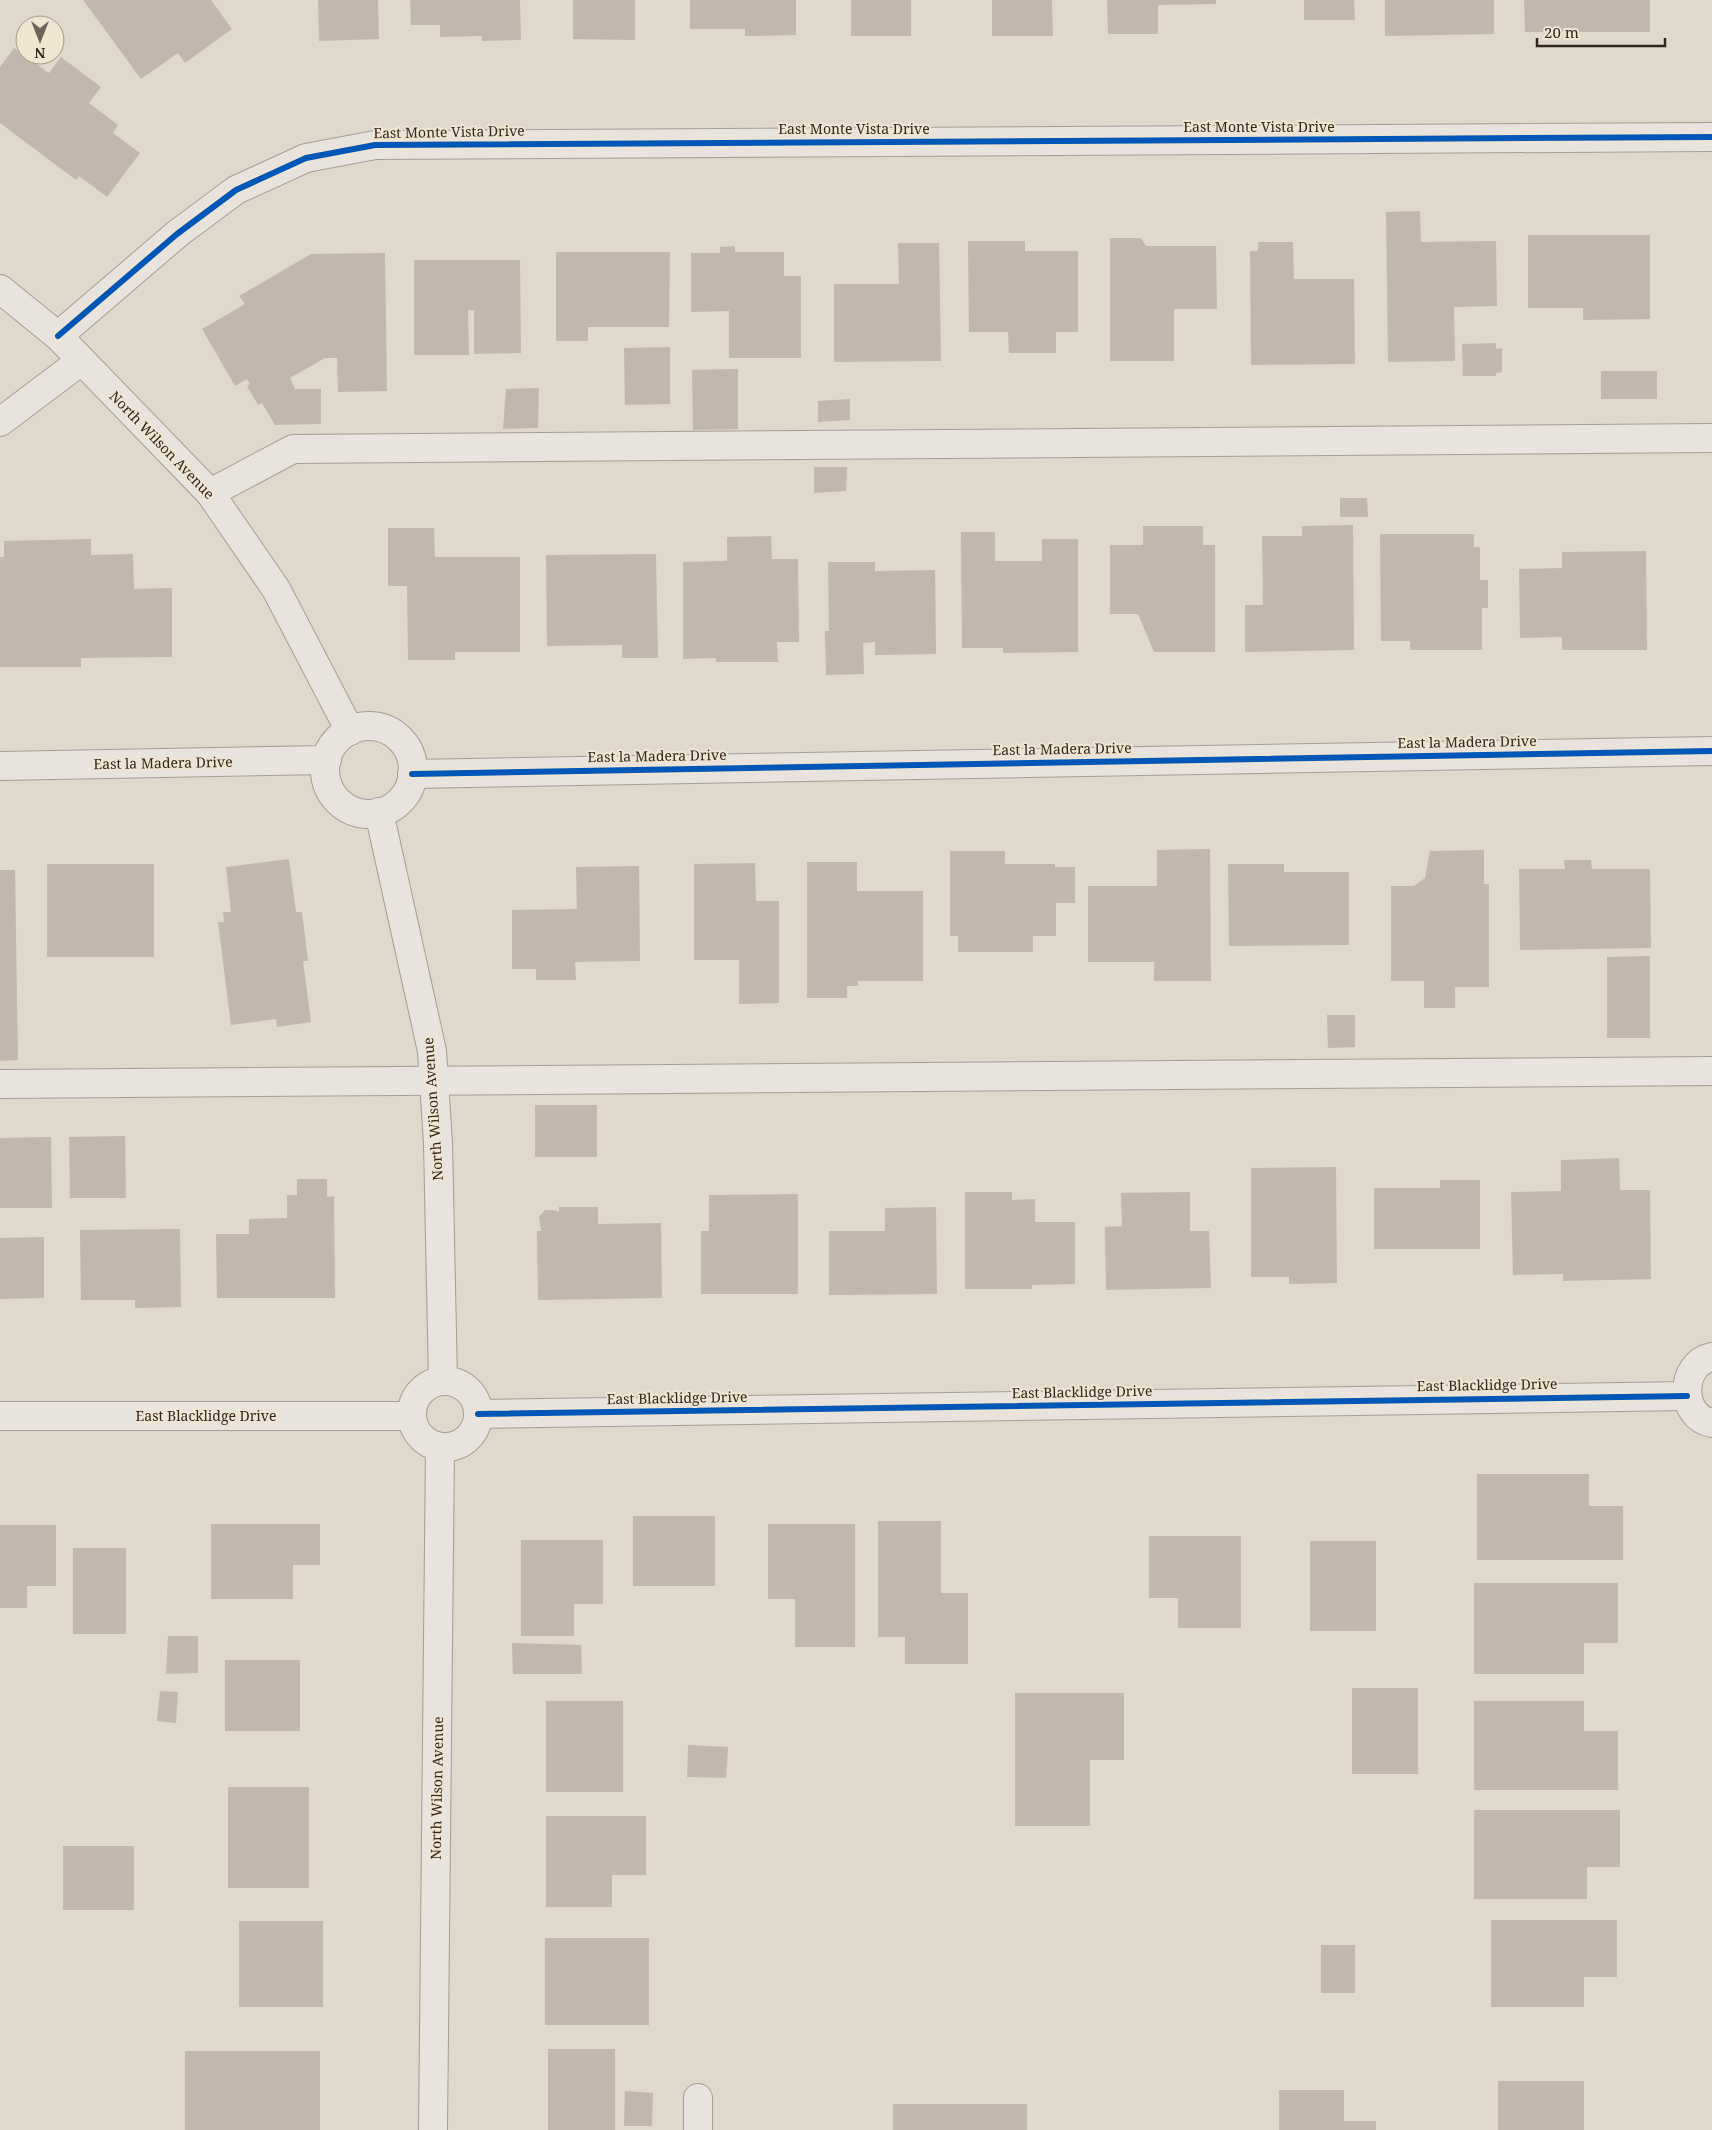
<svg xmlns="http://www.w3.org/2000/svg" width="1712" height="2130" font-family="'Noto Serif',serif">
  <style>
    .building { fill: #c2b7ac }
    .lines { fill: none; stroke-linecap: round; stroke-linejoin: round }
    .minor-casing { stroke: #a49d94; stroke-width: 30 }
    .minor { stroke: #e8e3dc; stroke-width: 28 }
    .cycleway-casing { stroke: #f0e5d1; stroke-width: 9 }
    .cycleway { stroke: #0057b8; stroke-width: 6 }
    .labels { text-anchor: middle; stroke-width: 4; stroke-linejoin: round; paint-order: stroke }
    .street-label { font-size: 14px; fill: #31261e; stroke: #f0e5d1 }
  </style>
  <rect width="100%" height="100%" fill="#dfd8cb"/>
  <g class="building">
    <path d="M83,0h128l21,29 -47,34 -7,-10 -37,26z"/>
    <path d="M318,0h60l1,39 -60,2z"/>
    <path d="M410,0h110l1,40 -39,1v-5l-42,1v-12h-29z"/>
    <path d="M573,0h62v40l-62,-1z"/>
    <path d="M690,0h106v35l-51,1v-7h-55z"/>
    <rect x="851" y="0" width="60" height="36"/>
    <path d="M992,0h60l1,36h-61z"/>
    <path d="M1107,0h109v4l-58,1v29h-50z"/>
    <path d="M1304,0h50l1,20h-51z"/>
    <path d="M1385,0h109v34l-109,2z"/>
    <path d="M1524,0h126v32h-125z"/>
    <path d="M14,48l35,25 12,-16 40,30 -12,16 29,22 -5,8 27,20 -33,44 -28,-21 -3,4 -76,-57v-56z"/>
    <path d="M1420,211l1,31 75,-1 1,65 -43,1 1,54 -67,1 -2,-150z"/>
    <path d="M1528,235h122v84l-67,1v-12h-55z"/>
    <path d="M1110,238h31l5,8h70l1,63h-43v52h-64z"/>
    <path d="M968,241h57v10h53v81h-22v21h-47l-1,-21h-39z"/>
    <path d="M1258,242h35l1,37h60l1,85 -104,1 -1,-114h8z"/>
    <path d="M898,243h41l2,118 -107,1v-78h65z"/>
    <path d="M735,246v6h49v24h17v82h-72v-47l-38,1v-59h29v-6z"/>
    <path d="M556,252h114l-1,75h-81v14h-32z"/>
    <path d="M385,253l2,138 -49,1 -1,-34h-12l-35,20 5,11h26v35l-46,1 -13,-22 -4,2 -11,-19 3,-2 -3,-5 -12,7 -33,-57 43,-25 -6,-8 72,-42z"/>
    <path d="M414,260h106l1,93 -47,1v-44h-6l1,45h-55z"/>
    <path d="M1496,343v6l6,-1v24l-6,1v3h-33l-1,-32z"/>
    <path d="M670,347v57l-45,1 -1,-57z"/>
    <path d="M738,369v60l-45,1 -1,-60z"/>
    <rect x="1601" y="371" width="56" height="28"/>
    <path d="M539,388l-1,40 -35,1 3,-40z"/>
    <path d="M850,399v21l-32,2v-21z"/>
    <path d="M814,467h33l-1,24 -32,2z"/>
    <path d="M1340,498h27l1,19h-28z"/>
    <path d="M1353,525l1,125 -109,2v-47h18l-1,-69h40v-10z"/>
    <path d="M1143,526h60v19h12v107h-61l-16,-38h-28v-69h33z"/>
    <path d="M388,528h46l1,29h85v95h-65v8h-47l-1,-74h-19z"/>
    <path d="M961,532h34v29h47v-22h36v113l-75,1v-5h-41z"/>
    <path d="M1380,534h94v13h6v33h8v28h-6v42h-72v-9h-29z"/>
    <path d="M771,536l1,23h26l1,83h-22l1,20h-62v-4l-33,1v-97l44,-1v-24z"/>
    <path d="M91,539v16l42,-1 1,35 38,-1v69l-91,1v9h-81v-110h4v-16z"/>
    <path d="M1646,551l1,99h-85v-13l-42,1 -1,-69 43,-1v-16z"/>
    <path d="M656,554l2,104h-36v-13l-75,1 -1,-91z"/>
    <path d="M828,562h47v9l60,-1 1,84 -61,1v-13l-12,1 1,31 -38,1 -1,-44h4z"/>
    <path d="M1210,849l1,132h-57v-19h-66v-76h69v-36z"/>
    <path d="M1484,850v34h5v103h-34v21h-31v-27h-33v-95h23l11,-8 5,-27z"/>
    <path d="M950,851h55v13h50v3h20v36h-19v33h-23v16h-75v-16h-8z"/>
    <path d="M289,859l7,53h6l6,49h-5l8,61 -34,5 -1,-8 -45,6 -13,-103h6l-1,-10h8l-5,-45z"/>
    <path d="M1564,860h27l1,9h58l1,79 -131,2 -1,-81h46z"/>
    <path d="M807,862h50v29h66v90h-65v5h-11v12h-40z"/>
    <path d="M755,863l1,38h23v102l-40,1v-44h-45v-96z"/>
    <rect x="47" y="864" width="107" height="93"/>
    <path d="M1228,864h56v8h65v73l-120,1z"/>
    <path d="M639,866l1,95 -65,1 1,18h-40v-11h-24v-59l65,-1 -1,-42z"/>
    <path d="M0,870h15l3,190 -18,1z"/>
    <path d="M1650,956v82h-43v-81z"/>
    <path d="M1327,1015h28v32l-27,1z"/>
    <rect x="535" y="1105" width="62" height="52"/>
    <path d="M125,1136l1,62h-56l-1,-61z"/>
    <path d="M51,1137l1,71h-52v-70z"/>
    <path d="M1619,1158l1,32h30l1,89 -88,2v-7l-50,1 -2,-83 50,-1v-31z"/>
    <path d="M1336,1167l1,116 -48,1v-7h-38v-109z"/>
    <path d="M297,1179h30v18l7,-1 1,102h-118l-1,-64h33v-15l38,-1v-23h10z"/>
    <path d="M1440,1180h40v69h-106v-61h66z"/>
    <path d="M965,1192h47v8l23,-1v23h40v62l-43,1v4h-67z"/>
    <path d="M1190,1192v39h19l2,57 -105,2 -1,-63 17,-1 -1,-33z"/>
    <path d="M798,1194v100h-97v-63h8v-36z"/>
    <path d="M559,1207h39v17l63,-1 1,75 -124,2 -1,-69h4l-2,-14 6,-7h9l5,2z"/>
    <path d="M936,1207l1,87 -108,1v-64h56v-23z"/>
    <path d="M180,1229l1,78 -46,1v-8h-54l-1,-70z"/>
    <path d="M44,1237v61l-44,1v-61z"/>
    <path d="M1477,1474h112v32h34v54h-146z"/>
    <rect x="633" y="1516" width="82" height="70"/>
    <path d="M878,1521h63v72h27v71h-63v-27h-27z"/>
    <path d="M211,1524h109v41h-27v34h-82z"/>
    <path d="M768,1524h87v123h-60v-48h-27z"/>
    <path d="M0,1525h56v61h-29v22h-27z"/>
    <path d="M1149,1536h92v92h-63v-30h-29z"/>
    <path d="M521,1540h82v64h-29v32h-53z"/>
    <rect x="1310" y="1541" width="66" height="90"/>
    <rect x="73" y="1548" width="53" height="86"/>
    <path d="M1474,1583h144v60h-34v31h-110z"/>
    <path d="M168,1636h30v37l-32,1z"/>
    <path d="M512,1643l69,2 1,29h-69z"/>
    <rect x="225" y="1660" width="75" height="71"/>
    <rect x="1352" y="1688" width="66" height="86"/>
    <path d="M160,1691l18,1 -2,31 -19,-2z"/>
    <path d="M1015,1693h109v67h-34v66h-75z"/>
    <rect x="546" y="1701" width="77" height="91"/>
    <path d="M1474,1701h110v30h34v59h-144z"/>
    <path d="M688,1745l40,2 -2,31 -39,-1z"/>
    <rect x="228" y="1787" width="81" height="101"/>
    <path d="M1474,1810h146v57h-33v32h-113z"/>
    <path d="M546,1816h100v59h-34v32h-66z"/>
    <rect x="63" y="1846" width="71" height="64"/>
    <path d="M1491,1920h126v57h-33v30h-93z"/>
    <rect x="239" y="1921" width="84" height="86"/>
    <rect x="545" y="1938" width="104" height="87"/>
    <rect x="1321" y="1945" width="34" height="48"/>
    <rect x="548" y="2049" width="67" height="81"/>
    <rect x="185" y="2051" width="135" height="79"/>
    <rect x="1498" y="2081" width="86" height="49"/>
    <path d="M1279,2090h65v31h32v9h-97z"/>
    <path d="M625,2091l28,2 -1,33h-28z"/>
    <rect x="893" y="2104" width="134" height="26"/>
  </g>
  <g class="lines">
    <g class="minor-casing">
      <g id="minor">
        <path d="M0,289l58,47 152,157 66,96 74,142"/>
        <path d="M58,336l119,-102 59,-44 70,-32 69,-13 1337,-8"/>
        <path d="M0,422l81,-61"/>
        <path d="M210,493l83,-44 1419,-11"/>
        <circle cx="369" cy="770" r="44"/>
        <path d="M0,766l327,-6"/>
        <path d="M412,774l1300,-23"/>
        <path d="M379,812l53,239 6,92 5,238"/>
        <path d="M0,1084l1712,-13"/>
        <path d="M1712,1357c-33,7 -33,60 0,66"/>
        <circle cx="445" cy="1414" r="33"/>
        <path d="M478,1414l1209,-18"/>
        <path d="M0,1416h412"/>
        <path d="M433,2130l7,-683"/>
        <path d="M698,2130v-32"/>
      </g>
    </g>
    <use href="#minor" class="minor"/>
    <g class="cycleway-casing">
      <g id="cycleway">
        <path d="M58,336l119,-102 59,-44 70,-32 69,-13 1337,-8"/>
        <path d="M412,774l1300,-23"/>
        <path d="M478,1414l1209,-18"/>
      </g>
    </g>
    <use href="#cycleway" class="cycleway"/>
  </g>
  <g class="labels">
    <g class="street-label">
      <text x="1259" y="132">East Monte Vista Drive</text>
      <text x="854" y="134">East Monte Vista Drive</text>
      <text transform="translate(449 132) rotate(-1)" y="5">East Monte Vista Drive</text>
      <text transform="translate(162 445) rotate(46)" y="5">North Wilson Avenue</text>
      <text transform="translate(1467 742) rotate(-1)" y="5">East la Madera Drive</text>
      <text transform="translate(1062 749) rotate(-1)" y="5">East la Madera Drive</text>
      <text transform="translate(657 756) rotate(-1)" y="5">East la Madera Drive</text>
      <text transform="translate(163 763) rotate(-1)" y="5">East la Madera Drive</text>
      <text transform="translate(433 1109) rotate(-94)" y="5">North Wilson Avenue</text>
      <text transform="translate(1487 1385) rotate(-1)" y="5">East Blacklidge Drive</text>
      <text transform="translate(1082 1392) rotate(-1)" y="5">East Blacklidge Drive</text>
      <text transform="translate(677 1398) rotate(-1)" y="5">East Blacklidge Drive</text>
      <text x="206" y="1421">East Blacklidge Drive</text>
      <text transform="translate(437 1788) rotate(-89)" y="5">North Wilson Avenue</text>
    </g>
  </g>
  <g transform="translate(40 40) rotate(180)"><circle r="24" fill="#f0e5d1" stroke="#a49989"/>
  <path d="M0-4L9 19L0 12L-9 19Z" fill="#6e645b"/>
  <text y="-8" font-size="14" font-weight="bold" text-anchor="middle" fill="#31261e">N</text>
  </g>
  <path d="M1537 38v8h128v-8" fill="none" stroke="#31261e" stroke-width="2.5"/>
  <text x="1544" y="38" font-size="15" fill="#31261e" stroke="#f0e5d1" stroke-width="4" paint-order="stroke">20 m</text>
</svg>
